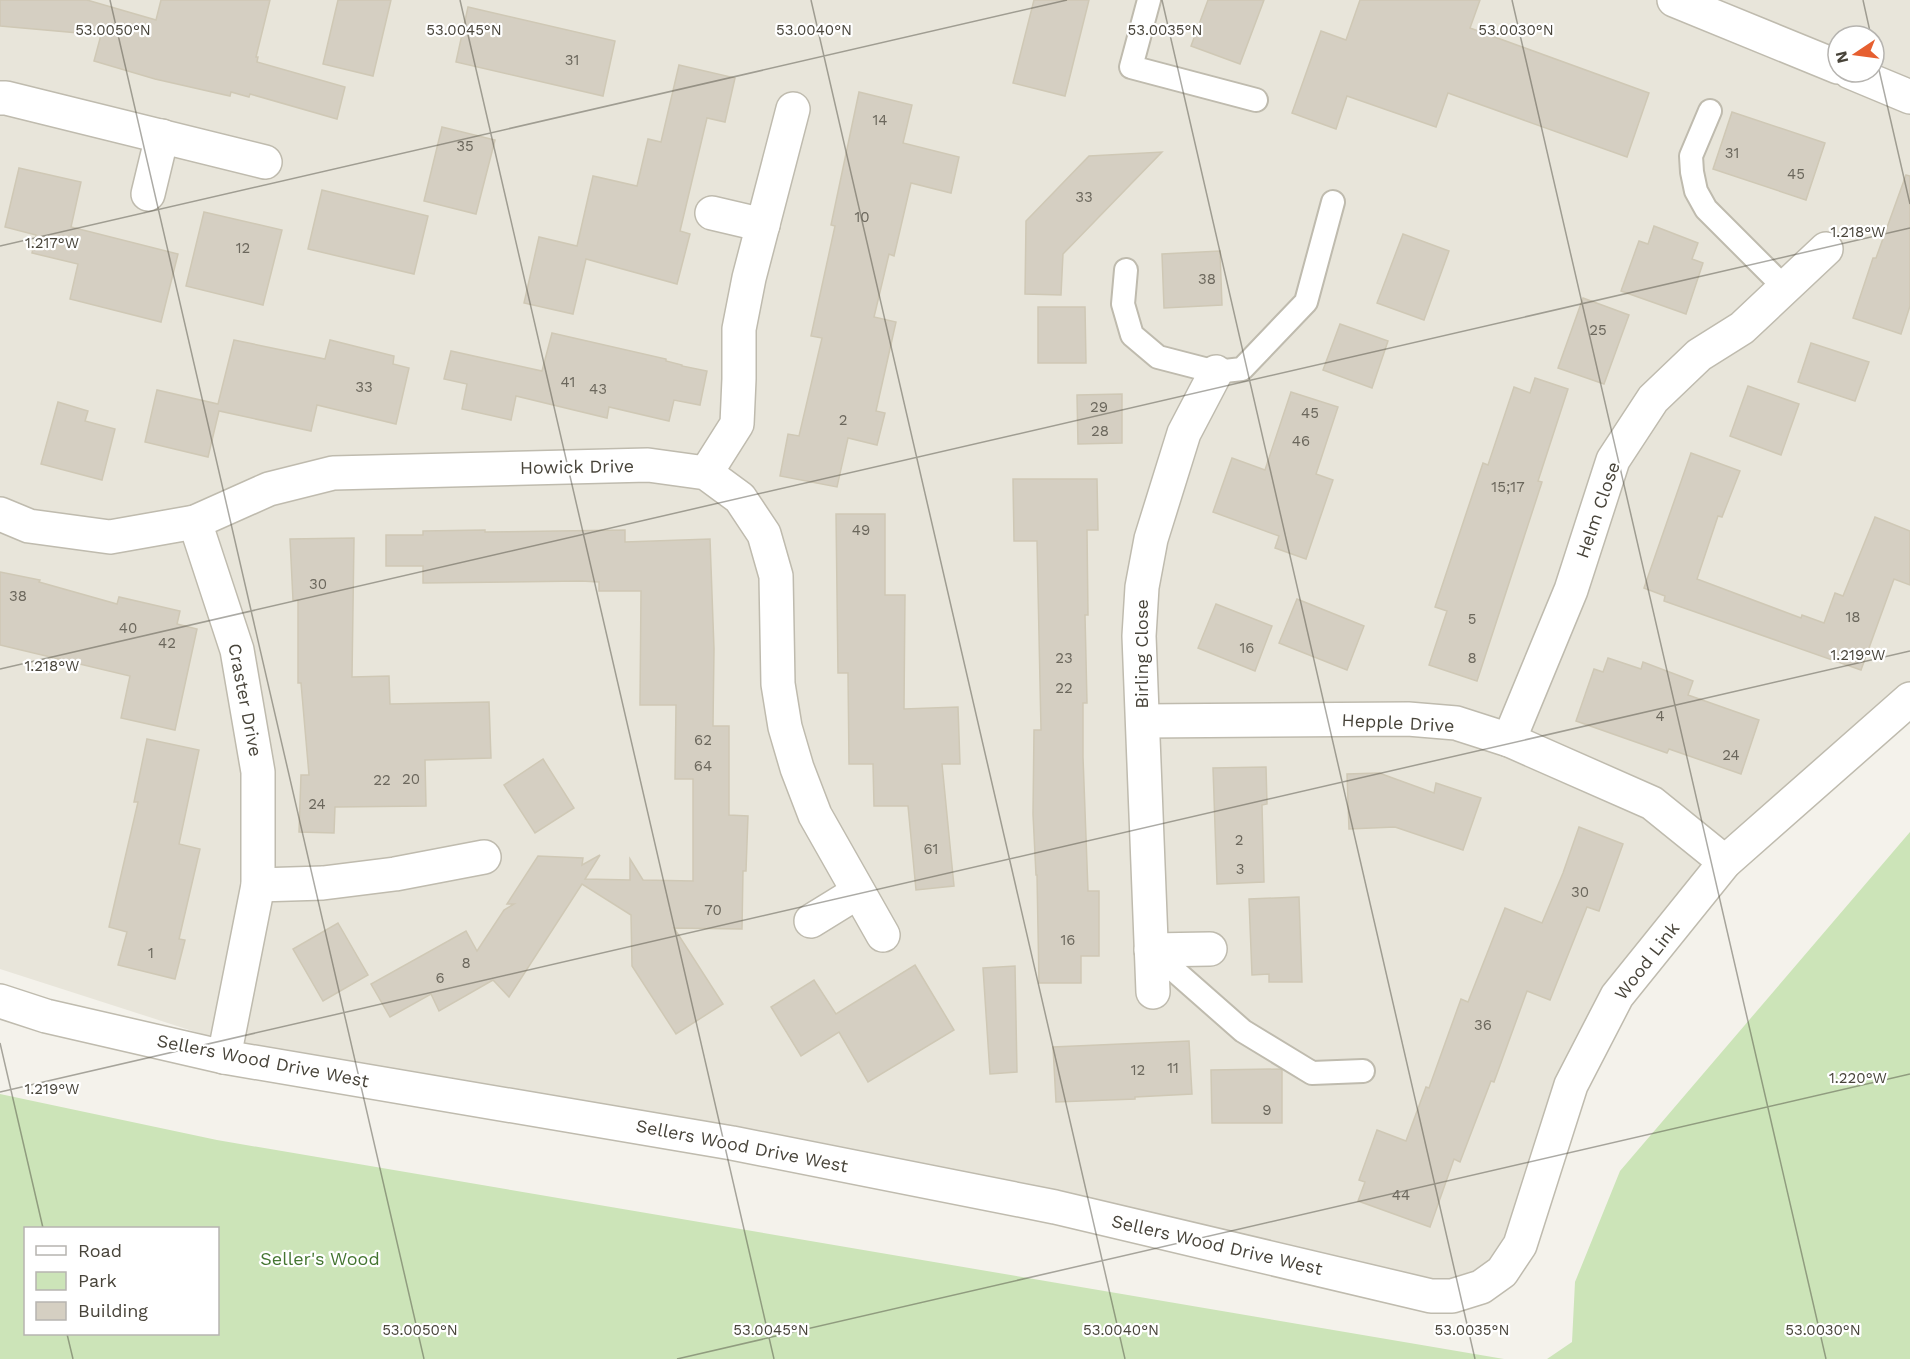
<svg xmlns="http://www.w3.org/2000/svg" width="1910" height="1359" font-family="'Work Sans',sans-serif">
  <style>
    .residential { fill: #e8e5da; fill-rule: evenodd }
    .green { fill: #cce4b8; fill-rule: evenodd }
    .building { fill: #d5cfc2; stroke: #cfc8b5; stroke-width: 1.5 }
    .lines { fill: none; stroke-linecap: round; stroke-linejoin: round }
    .lane-casing { stroke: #bfbbae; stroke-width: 26 }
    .street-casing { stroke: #bfbbae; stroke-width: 36 }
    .lane { stroke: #fff; stroke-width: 22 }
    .street { stroke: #fff; stroke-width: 33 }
    .ticks { fill: none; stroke: #48443a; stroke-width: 1.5; stroke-opacity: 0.45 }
    .labels { text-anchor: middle; stroke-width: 4.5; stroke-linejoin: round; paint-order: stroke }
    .number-label { font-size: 15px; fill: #6b675c }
    .street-label { font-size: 18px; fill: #48443a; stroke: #fff }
    .park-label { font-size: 18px; fill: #447531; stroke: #fff }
    .ticks-label { font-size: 15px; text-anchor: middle; fill: #48443a; stroke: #fff; stroke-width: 4.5; stroke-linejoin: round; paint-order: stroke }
  </style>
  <rect width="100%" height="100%" fill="#f4f2eb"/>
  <path class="residential" d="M0,0h1910v690l-301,316 -96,254 -55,39 -1169,-237 -289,-93zM1838,36h36v36h-36z"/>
  <g class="green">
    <path d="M1910,832v527h-363l25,-17 3,-60 45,-111z"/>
    <path d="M0,1094l217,46 1287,219h-1504zM218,1228v106h-192v-106z"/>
  </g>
  <g class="building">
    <path d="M0,0h87l69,20 5,-20h109l-14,57h2l-1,5 88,25 -8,32 -87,-25 -1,3 -18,-5 -1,4 -75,-17 -61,-18 7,-26 -101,-9z"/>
    <path d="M338,0h53l-18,76 -50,-12z"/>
    <path d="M1034,0h55l-24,96 -52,-13z"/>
    <path d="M1208,0h56l-24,64 -49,-18z"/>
    <path d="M1360,0h120l-10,28 179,65 -22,64 -179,-64 -12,34 -89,-31 -11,33 -44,-16 29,-82 25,9z"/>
    <path d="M468,7l147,34 -12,55 -147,-34z"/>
    <path d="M679,65l56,13 -10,44 -18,-4 -27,113 10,3 -13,50 -91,-25 -13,55 -49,-11 15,-66 38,9 16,-70 44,10 11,-47 13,3z"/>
    <path d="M859,92l53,13 -9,38 56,14 -8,36 -40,-10 -17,73 -5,-2 -15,63 22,5 -20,89 9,2 -8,32 -29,-7 -11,49 -57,-11 8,-42 11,2 23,-98 -11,-2 24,-110 -4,-1z"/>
    <path d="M1732,112l93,31 -19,57 -93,-31z"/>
    <path d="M442,127l53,13 -19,74 -52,-13z"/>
    <path d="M1162,152l-99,102 -2,41 -36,-1 1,-73 30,-31 33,-34z"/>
    <path d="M19,168l62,14 -10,45 107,27 -17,68 -91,-23 8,-35 -46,-11 4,-18 -31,-8z"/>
    <path d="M1906,175l4,1v130l-9,28 -48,-16 20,-60h3z"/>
    <path d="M322,190l106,26 -14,58 -106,-25z"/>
    <path d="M204,212l78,18 -19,75 -77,-19z"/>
    <path d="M1654,226l44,17 -6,16 11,4 -17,51 -65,-23 18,-50 9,3z"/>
    <path d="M1403,234l46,17 -25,69 -47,-17z"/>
    <path d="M1220,251l2,54 -58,3 -2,-54z"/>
    <path d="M1583,298l46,17 -25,69 -46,-16z"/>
    <path d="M1038,307h47l1,56h-48z"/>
    <path d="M1340,324l48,17 -16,47 -49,-18z"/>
    <path d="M552,333l114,26v2l16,4v1l25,5 -7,34 -26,-5 -5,21 -60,-14 -2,11 -91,-22 -5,24 -49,-11 5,-25 -23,-5 7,-28 91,20z"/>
    <path d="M234,340l91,19 5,-19 64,16 -1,8 16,4 -13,56 -79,-19 -6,26 -92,-20 -11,46 -63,-15 12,-52 61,14z"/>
    <path d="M1811,343l58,19 -14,39 -57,-19z"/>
    <path d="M1535,378l33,11 -30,92 4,1 -65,199 -48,-16 18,-54 -12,-4 48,-144 5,2 26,-78 16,6z"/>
    <path d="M1748,386l51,18 -18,51 -51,-19z"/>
    <path d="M1291,392l47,15 -22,67 17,6 -27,79 -31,-11 4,-12 -66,-24 19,-54 33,12z"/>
    <path d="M1122,394v49l-44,1 -1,-49z"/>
    <path d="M58,402l30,9 -3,10 30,8 -13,51 -61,-16z"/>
    <path d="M1691,453l49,18 -18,46 -4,-1 -21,63 104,39 1,-3 22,8 11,-30 8,3 32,-79 35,14v54l-16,-6 -33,91 -197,-69 1,-5 -21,-8z"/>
    <path d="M1013,479h84l1,51h-11l1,85h-3l2,88h-4v54l5,134h11v65h-18v27h-42l-2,-108h-1l-3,-61 1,-84h7l-4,-189h-23z"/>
    <path d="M836,514h49v81h20l-1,114 54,-2 2,57h-18l12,122 -38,4 -8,-84h-34l-1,-42h-24l-1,-91h-10z"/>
    <path d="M485,530v2l140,-2v12l85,-3 4,110 -1,77h16v89l19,1 -2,55h-3l-1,58 -68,-1 49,76 -47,30 -44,-68 -1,-51 -49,-31 -73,113 -16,-17 -54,31 -8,-17 -41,23 -19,-33 95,-53 11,20 27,-41 10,-6h-7l31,-48 45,2 -1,7 18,-10 -15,24 45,1v-21l13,21 50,1v-102h-18l1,-74h-36l1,-114h-42v-9l-18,-1 -158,2v-17h-37v-31h37v-4z"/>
    <path d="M354,538l-2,139 37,-1 1,28 99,-2 2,56 -66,2 1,46 -91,1 -1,26 -35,-1 2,-57h8l-8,-92h-3v-83h-5l-3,-61z"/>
    <path d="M0,572l40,8 -1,2 78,22 2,-7 61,14 -3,13 20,5 -22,101 -54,-12 9,-42 -130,-31z"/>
    <path d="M1297,599l67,27 -17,44 -68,-27z"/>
    <path d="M1216,604l56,22 -17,45 -57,-23z"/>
    <path d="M1608,658l33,11 2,-7 50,19 -5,14 71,25 -18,54 -72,-25 -2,4 -91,-32 18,-52 9,3z"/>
    <path d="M147,739l52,11 -20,94 21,5 -21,90 6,1 -10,39 -57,-14 9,-33 -18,-5 29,-125h-4z"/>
    <path d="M543,759l31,49 -39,25 -31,-48z"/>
    <path d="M1266,767l1,37 -5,1 2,77 -47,2 -4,-116z"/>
    <path d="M1379,773l55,20 2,-10 45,15 -18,52 -68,-23 -46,2 -2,-55z"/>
    <path d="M1579,827l44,17 -24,67 -12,-4 -37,93 -23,-9 -33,91 -3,-1 -31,81 -6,-3 -24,68 -72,-26 7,-19 -6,-2 18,-50 29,11 20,-54 3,1 32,-89 7,3 37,-94 37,15 21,-50z"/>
    <path d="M1299,897l3,85h-33v-8l-17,1 -3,-76z"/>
    <path d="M338,923l30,52 -45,26 -30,-52z"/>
    <path d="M915,965l39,65 -86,52 -29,-50 -38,24 -30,-49 43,-27 22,34z"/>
    <path d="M1015,966l2,106 -27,2 -7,-106z"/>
    <path d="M1189,1041l3,53 -57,3v2l-79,3 -3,-55z"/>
    <path d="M1280,1069l2,1v53h-70l-1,-53z"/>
  </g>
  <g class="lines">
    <g class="lane-casing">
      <g id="lane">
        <path d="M1149,0l-18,67 125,33"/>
        <path d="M1710,111l-19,45 1,16 4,19 10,18 79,79"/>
        <path d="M1126,270l-3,34 9,31 26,22 58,15 26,-3 64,-67 27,-100"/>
        <path d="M1151,950l92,81 69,42 51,-2"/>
      </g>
    </g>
    <g class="street-casing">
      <g id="street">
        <path d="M1674,0l164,67"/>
        <path d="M1850,72l60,25"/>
        <path d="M0,98h6l259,64"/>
        <path d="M148,194l14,-58"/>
        <path d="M712,213l51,12"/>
        <path d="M706,473l31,-49 2,-45v-50l10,-51 44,-169"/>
        <path d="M0,514l29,12 81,11 85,-15 74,-33 64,-16 315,-8 58,8 34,25 24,36 12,42 2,108 7,43 12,41 18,47 68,120"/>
        <path d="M195,522l42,128 21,122v113l-34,172"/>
        <path d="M1143,721l265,-2 48,4 53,17 143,63 73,59"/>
        <path d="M1509,740l62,-150 42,-130 40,-61 46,-44 43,-27 84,-79"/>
        <path d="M258,885l65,-2 72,-9 89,-17"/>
        <path d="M811,921l47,-29"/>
        <path d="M1151,950l59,-1"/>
        <path d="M1153,992l-14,-356 3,-49 9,-48 33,-106 32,-61"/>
        <path d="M0,1001l46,15 178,41 508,86 323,64 376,89h21l29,-9 21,-15 18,-27 51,-160 46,-89 108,-134 185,-163"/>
      </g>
    </g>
    <use href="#lane" class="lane"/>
    <use href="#street" class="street"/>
  </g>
  <path class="ticks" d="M110,0l314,1359M460,0l314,1359M811,0l314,1359M1162,0l313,1359M1512,0l314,1359M1863,0l8,36M1874,48l36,156M0,246l1067,-246M0,669l1910,-441M0,1043l43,185M0,1092l1910,-441M67,1334l6,25M677,1359l1233,-285"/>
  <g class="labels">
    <g class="number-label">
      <text x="572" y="65">31</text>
      <text x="880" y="125">14</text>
      <text x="465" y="151">35</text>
      <text x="1732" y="158">31</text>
      <text x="1796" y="179">45</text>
      <text x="1084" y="202">33</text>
      <text x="862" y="222">10</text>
      <text x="243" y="253">12</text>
      <text x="1207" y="284">38</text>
      <text x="1598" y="335">25</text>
      <text x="568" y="387">41</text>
      <text x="364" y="392">33</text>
      <text x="598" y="394">43</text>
      <text x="1099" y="412">29</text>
      <text x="1310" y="418">45</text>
      <text x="843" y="425">2</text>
      <text x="1100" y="436">28</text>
      <text x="1301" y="446">46</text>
      <text x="1508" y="492">15;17</text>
      <text x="861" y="535">49</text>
      <text x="318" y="589">30</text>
      <text x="18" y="601">38</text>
      <text x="1853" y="622">18</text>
      <text x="1472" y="624">5</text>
      <text x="128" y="633">40</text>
      <text x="167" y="648">42</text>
      <text x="1247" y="653">16</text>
      <text x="1064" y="663">23</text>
      <text x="1472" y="663">8</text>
      <text x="1064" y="693">22</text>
      <text x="1660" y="721">4</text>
      <text x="703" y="745">62</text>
      <text x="1731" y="760">24</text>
      <text x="703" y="771">64</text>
      <text x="411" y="784">20</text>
      <text x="382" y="785">22</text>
      <text x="317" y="809">24</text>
      <text x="1239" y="845">2</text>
      <text x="931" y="854">61</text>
      <text x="1240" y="874">3</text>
      <text x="1580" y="897">30</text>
      <text x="713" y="915">70</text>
      <text x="1068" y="945">16</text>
      <text x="151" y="958">1</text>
      <text x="466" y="968">8</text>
      <text x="440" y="983">6</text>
      <text x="1483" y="1030">36</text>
      <text x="1173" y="1073">11</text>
      <text x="1138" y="1075">12</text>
      <text x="1267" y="1115">9</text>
      <text x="1401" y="1200">44</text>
    </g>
    <g class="street-label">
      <text transform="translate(577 467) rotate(-1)" y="6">Howick Drive</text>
      <text transform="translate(1598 510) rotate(-71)" y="6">Helm Close</text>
      <text transform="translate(1142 654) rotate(-90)" y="6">Birling Close</text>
      <text transform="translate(245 700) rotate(79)" y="6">Craster Drive</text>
      <text transform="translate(1398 723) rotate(3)" y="6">Hepple Drive</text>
      <text transform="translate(1647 961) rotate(-52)" y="6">Wood Link</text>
      <text transform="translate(263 1061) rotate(11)" y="6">Sellers Wood Drive West</text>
      <text transform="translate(742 1146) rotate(11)" y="6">Sellers Wood Drive West</text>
      <text transform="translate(1217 1245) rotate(13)" y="6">Sellers Wood Drive West</text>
    </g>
    <g class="park-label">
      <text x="320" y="1265">Seller's Wood</text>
    </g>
  </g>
  <g class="ticks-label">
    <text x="113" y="35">53.0050°N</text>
    <text x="464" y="35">53.0045°N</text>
    <text x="814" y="35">53.0040°N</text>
    <text x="1165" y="35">53.0035°N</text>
    <text x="1516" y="35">53.0030°N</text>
    <text x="1858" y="237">1.218°W</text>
    <text x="52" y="248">1.217°W</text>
    <text x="1858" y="660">1.219°W</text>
    <text x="52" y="671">1.218°W</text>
    <text x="1858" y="1083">1.220°W</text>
    <text x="52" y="1094">1.219°W</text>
    <text x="420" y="1335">53.0050°N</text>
    <text x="771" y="1335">53.0045°N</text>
    <text x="1121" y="1335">53.0040°N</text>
    <text x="1472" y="1335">53.0035°N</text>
    <text x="1823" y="1335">53.0030°N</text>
  </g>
  <rect x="24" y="1227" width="195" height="108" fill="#ffffff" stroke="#b6b4b0" stroke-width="1.5"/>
  <rect x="36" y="1246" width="30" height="9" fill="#ffffff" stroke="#b6b4b0" stroke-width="1.5"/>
  <text x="78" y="1257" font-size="18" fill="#48443a">Road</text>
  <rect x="36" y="1272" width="30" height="18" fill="#cce4b8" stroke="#b6b4b0" stroke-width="1.5"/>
  <text x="78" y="1287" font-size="18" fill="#48443a">Park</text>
  <rect x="36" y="1302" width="30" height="18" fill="#d5cfc2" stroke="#b6b4b0" stroke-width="1.5"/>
  <text x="78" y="1317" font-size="18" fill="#48443a">Building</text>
  <g transform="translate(1856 54) rotate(257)"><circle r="28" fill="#ffffff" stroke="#b6b4b0" stroke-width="1.5"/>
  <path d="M0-4.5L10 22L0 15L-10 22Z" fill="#e65f30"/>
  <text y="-9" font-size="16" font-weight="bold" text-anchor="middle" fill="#48443a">N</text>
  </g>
</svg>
